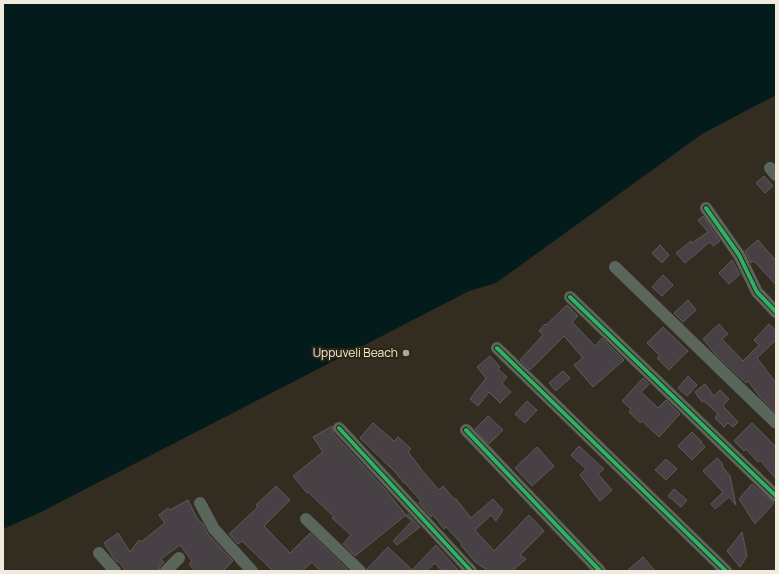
<svg xmlns="http://www.w3.org/2000/svg" width="779" height="574" font-family="Manrope,sans-serif">
  <style>
    .water { fill: #041b1b }
    .building { fill: #474044; stroke: #5f5a5a }
    .lines { fill: none; stroke-linecap: round; stroke-linejoin: round }
    .street { stroke: #5a655c; stroke-width: 12 }
    .cycleway-casing { stroke: #2e2610; stroke-width: 6 }
    .cycleway { stroke: #2db169; stroke-width: 4 }
    .poi-dot { fill: #aea89c; stroke: #2e2610; stroke-width: 1.5 }
    .labels { text-anchor: middle; stroke-width: 4; stroke-linejoin: round; paint-order: stroke }
    .poi-label { font-size: 12px; fill: #f1ebde; stroke: #2e2610; text-anchor: end }
  </style>
  <rect width="100%" height="100%" fill="#322c21"/>
  <path class="water" d="M3,3h773v92l-74,39 -206,149 -27,8 -428,221 -38,17z"/>
  <g class="building">
    <path d="M764,176l9,10 -8,7 -9,-10z"/>
    <path d="M703,216l17,25 -7,5 -3,-4 -25,21 -9,-10 15,-12 1,2 16,-11 -10,-12z"/>
    <path d="M758,240l18,21v24l-22,-24 -3,2 -6,-12z"/>
    <path d="M660,245l9,10 -7,8 -10,-10z"/>
    <path d="M732,260l8,14 -11,10 -10,-11z"/>
    <path d="M663,275l10,10 -11,11 -10,-9z"/>
    <path d="M688,300l8,10 -13,12 -9,-9z"/>
    <path d="M567,305l11,11 -6,6 23,24 7,-8 22,22 -31,27 -19,-22 9,-7 -19,-22 -34,34 -10,-10 23,-25 -4,-4 6,-7 1,1z"/>
    <path d="M719,324l9,10 -6,5 21,22 16,-16 -5,-5 15,-16 7,7v9l-19,18 19,25v30l-16,-16 -12,-16 -2,2 -29,-27 -14,-17z"/>
    <path d="M663,327l25,24 -19,19 -12,-12 3,-2 -13,-13z"/>
    <path d="M490,356l10,11 -2,2 9,8 -5,6 9,9 -11,11 -11,-11 -11,14 -8,-7 16,-21 -9,-11z"/>
    <path d="M563,371l7,7 -14,13 -7,-8z"/>
    <path d="M688,376l9,9 -10,11 -9,-8z"/>
    <path d="M643,378l6,6 -8,8 17,16 8,-8 14,14 -21,23 -17,-16 -2,2 -11,-11 2,-3 -9,-8z"/>
    <path d="M705,384l9,12 6,-6 9,9 -6,7 15,16 -5,5 -5,-4 -4,4 -9,-9 3,-4 -14,-13 -2,1 -7,-10z"/>
    <path d="M527,401l10,9 -12,13 -10,-9z"/>
    <path d="M488,416l15,14 -14,14 -14,-15z"/>
    <path d="M373,423l21,18 4,-4 13,12 -3,3 11,14v1l20,23 4,-4 12,14 1,-1 15,19 22,-19 10,11 -7,11 -5,-6 -16,15 19,21 35,-36 15,16 -24,24 6,4 -14,12h-24l-14,-10 -13,-16 1,-1 -16,-17 -2,2 -11,-14 -2,2 -12,-14 2,-2 -17,-19v1l-9,-11 -35,-34z"/>
    <path d="M752,423l24,24v32l-16,-19 -2,2 -12,-13 -2,2 -10,-10z"/>
    <path d="M332,426l1,7 52,56 21,26 -51,41 -12,-12 8,-9 -19,-17 2,-1 -26,-25 -1,1 -14,-17 30,-24 -10,-15z"/>
    <path d="M692,432l10,10 -1,1 4,4 -13,13 -14,-14z"/>
    <path d="M579,446l25,23 -6,5 14,16 -12,11 -20,-26 6,-6 -15,-14z"/>
    <path d="M537,447l17,19 -22,20 -17,-18z"/>
    <path d="M717,458l6,6 -1,2 8,10 6,29 -7,-8 -14,12 -4,-5 12,-12 -20,-21z"/>
    <path d="M666,459l11,10 -11,11 -11,-10z"/>
    <path d="M752,484l22,19 -19,21 -16,-25z"/>
    <path d="M276,486l14,14 -26,26 26,27 20,-20 39,38h-29l-8,-9 -10,9h-29l-31,-30 -4,3 -9,-10 29,-27 -2,-2z"/>
    <path d="M674,489l13,11 -6,7 -13,-11z"/>
    <path d="M188,500l9,18 6,6 5,10 25,27 -10,10h-28l-6,-7 3,-3 -12,-16 -19,14 3,3 -4,4 -1,5h-33l-8,-10 -1,1 -3,-3 -10,-16 14,-10 12,19 9,-12 2,2 24,-19 -6,-8 9,-7 2,2z"/>
    <path d="M408,514l12,13 -23,18 -4,-4 19,-20 -6,-5z"/>
    <path d="M742,532l5,24 -7,11 -13,-16z"/>
    <path d="M436,545l23,26h-17l-7,-8 -9,8h-59v-2l21,-22 24,23z"/>
    <path d="M643,557l12,14h-28z"/>
  </g>
  <g class="lines">
    <g class="street">
      <path d="M770,168l6,7"/>
      <path d="M706,208l33,47 18,37 19,20"/>
      <path d="M615,267l161,156"/>
      <path d="M570,297l206,199"/>
      <path d="M497,348l229,223"/>
      <path d="M339,428l132,143"/>
      <path d="M466,430l134,141"/>
      <path d="M200,503l14,26 38,42"/>
      <path d="M306,519l54,52"/>
      <path d="M99,553l16,18"/>
      <path d="M166,571l13,-13"/>
    </g>
    <g class="cycleway-casing">
      <g id="cycleway">
        <path d="M706,208l33,47 18,37 19,20"/>
        <path d="M570,297l206,199"/>
        <path d="M497,348l229,223"/>
        <path d="M339,428l132,143"/>
        <path d="M466,430l134,141"/>
      </g>
    </g>
    <use href="#cycleway" class="cycleway"/>
  </g>
  <circle class="poi-dot" cx="406" cy="353" r="4"/>
  <g class="labels">
    <g class="poi-label">
      <text x="398" y="357">Uppuveli Beach</text>
    </g>
  </g>
  <rect width="779" height="574" fill="none" stroke="#f1ebde" stroke-width="8"/>
</svg>
